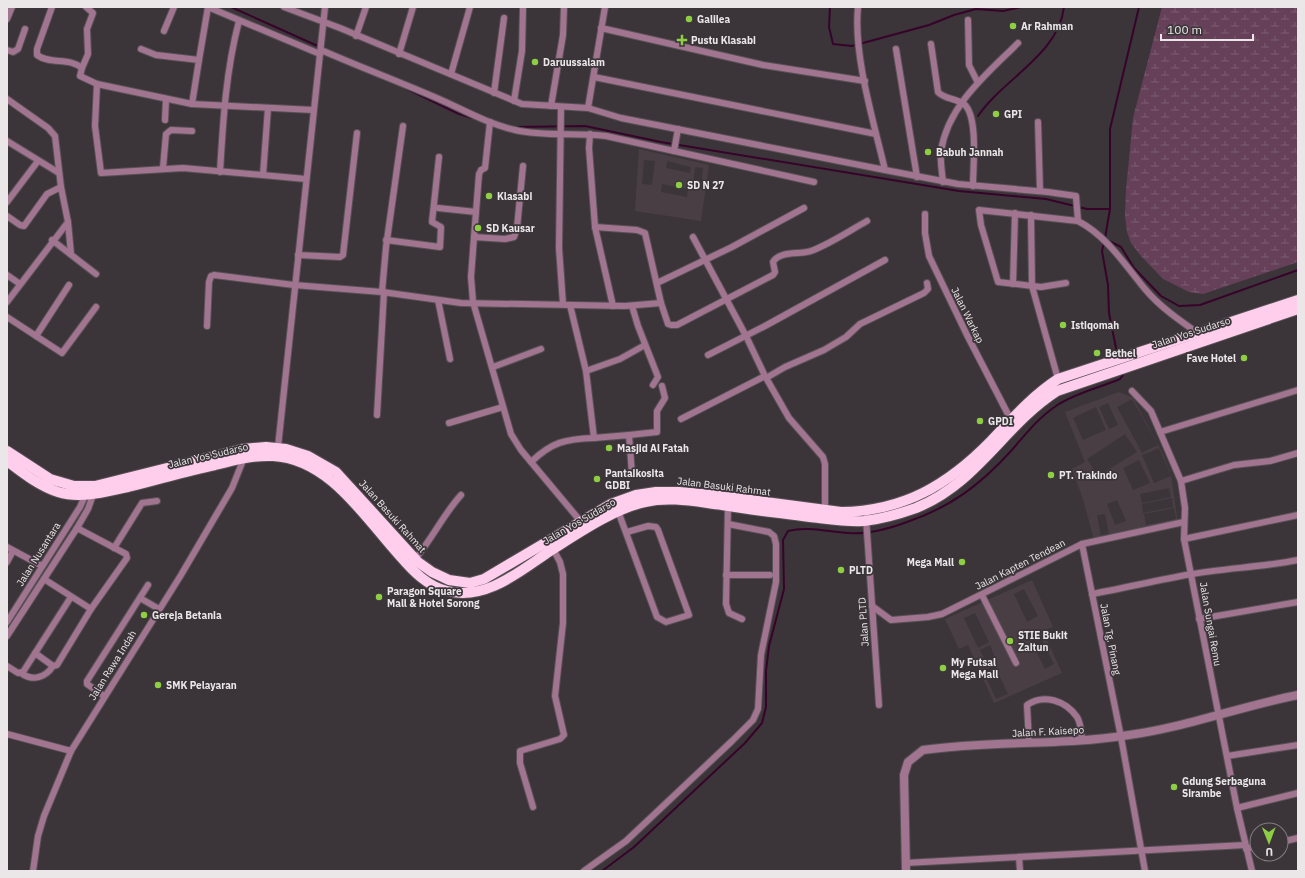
<svg xmlns="http://www.w3.org/2000/svg" width="1305" height="878" font-family="'IBM Plex Sans',sans-serif">
  <style>
    .built { fill: #4a3e45; fill-rule: evenodd }
    .wetland { fill: url(#wetland-marsh) }
    .lines { fill: none; stroke-linecap: round; stroke-linejoin: round }
    .stream { stroke: #37032a; stroke-width: 2 }
    .minor-casing { stroke: #575155; stroke-width: 8 }
    .tertiary-casing { stroke: #575155; stroke-width: 10 }
    .trunk-casing { stroke: #575155; stroke-width: 12 }
    .minor { stroke: #a17490; stroke-width: 6 }
    .tertiary { stroke: #a17490; stroke-width: 8 }
    .trunk { stroke: #feceec; stroke-width: 10 }
    .poi-dot { fill: #8ece43; stroke: #3b3539; stroke-width: 1.5 }
    .labels { text-anchor: middle; stroke-width: 3.5; stroke-linejoin: round; paint-order: stroke }
    .poi-label { font-size: 10px; font-weight: bold; fill: #ebe7e9; stroke: #3b3539; text-anchor: start }
    .street-label { font-size: 10px; fill: #ebe7e9; stroke: #3b3539 }
  </style>
  <defs>
    <pattern id="wetland-marsh" width="20" height="14" patternUnits="userSpaceOnUse"><rect width="20" height="14" fill="#654058"/><path d="M1 5h8M5 5V1M11 12h8M15 12V8" fill="none" stroke="#7b5c70"/></pattern>
  </defs>
  <rect width="100%" height="100%" fill="#3b3539"/>
  <g class="built">
    <path d="M639,149l70,16 -8,56 -66,-10zM644,160l11,1 -3,24 -10,-1zM667,161l24,6 -1,6 -24,-5zM695,167l8,1 -2,20 -8,-1zM662,184l26,5 -1,8 -26,-5z"/>
    <path d="M1119,392l14,6 29,54 9,23 7,49 -83,19 -12,-44 -11,-30 13,-7 -20,-50zM1132,399l26,46 -16,8 -25,-46zM1108,403l10,22 -9,4 -10,-22zM1096,407l10,23 -23,10 -10,-22zM1125,434l12,18 -39,24 -11,-17zM1159,448l12,28 -17,7 -12,-28zM1139,460l11,23 -17,7 -10,-22zM1169,488l2,9 -29,6 -2,-9zM1172,498l1,9 -30,6 -1,-9zM1117,500l9,21 -11,4 -8,-21zM1174,508l2,11 -30,6 -2,-11zM1105,514l4,21 -8,2 -4,-22z"/>
    <path d="M1032,580l21,47 -10,4 19,42 -68,30 -26,-58 -9,4 -14,-30zM1024,589l14,27 -11,6 -13,-28zM975,613l14,29 -11,6 -14,-30zM1039,634l15,30 -9,5 -15,-30zM990,645l6,15 -9,5 -7,-15zM995,666l13,28 -12,5 -13,-28z"/>
  </g>
  <path class="wetland" d="M1162,7h136v255l-95,32 -14,-2 -26,-13 -22,-23 -10,-13 -4,-11 -2,-16 1,-26 7,-72z"/>
  <g class="lines">
    <g class="stream">
      <path d="M231,7l89,40"/>
      <path d="M830,7l-1,20 4,17 19,2 77,-21 25,-10 22,-6 27,2 18,-4"/>
      <path d="M407,89l52,25 13,4"/>
      <path d="M978,116c25,-37 81,-62 86,-109"/>
      <path d="M514,127l71,-1 76,16 298,49 87,8 41,10h23l-5,29"/>
      <path d="M1110,209v-80l29,-122"/>
      <path d="M1109,241l12,6 13,21 27,28 18,10 21,-1 98,-35"/>
      <path d="M1104,242l-2,9 6,34 1,28 8,40"/>
      <path d="M602,871l32,-24 111,-104 17,-20 4,-16v-36l3,-25 15,-57 -1,-49 5,-9c20,-5 40,1 60,2 20,2 40,-4 59,-11 44,-15 73,-37 104,-71 14,-16 27,-33 45,-45 19,-13 43,-18 64,-27l3,-4"/>
    </g>
    <g class="minor-casing">
      <g id="minor">
        <path d="M52,7l-15,42v6c13,10 32,2 45,13l-2,8 17,8 95,20 121,6"/>
        <path d="M208,7l112,47"/>
        <path d="M284,7l56,21 182,76 66,4 17,-101"/>
        <path d="M858,7c-5,48 16,116 27,163l73,14 90,8 28,4 2,25c29,15 47,44 67,68 15,18 34,31 54,45"/>
        <path d="M7,19l5,-12"/>
        <path d="M968,20l1,45 8,16"/>
        <path d="M601,28l162,37 102,16"/>
        <path d="M164,31l10,-24"/>
        <path d="M356,36l10,-29"/>
        <path d="M931,44l7,48c7,8 21,6 28,14 12,15 7,61 7,80"/>
        <path d="M141,49l15,6 43,5 -7,44"/>
        <path d="M896,49l21,128"/>
        <path d="M7,50l6,2 5,-3 7,-20"/>
        <path d="M321,50c39,17 79,32 118,49 25,11 49,25 76,31 30,7 60,2 91,6l208,46"/>
        <path d="M399,54l14,-47"/>
        <path d="M199,60l9,-53"/>
        <path d="M82,68l6,-14 -1,-25 6,-16 -7,-6"/>
        <path d="M451,74l19,-67"/>
        <path d="M594,77l282,57"/>
        <path d="M97,84l-2,42 6,47 82,-5 123,11"/>
        <path d="M494,93l10,-75"/>
        <path d="M7,99l41,29 7,8 6,51 7,35 -61,80"/>
        <path d="M514,101l8,-50 1,-44"/>
        <path d="M551,106l12,-71 1,-28"/>
        <path d="M561,107l-2,141 4,56"/>
        <path d="M588,108l33,10 264,52"/>
        <path d="M165,120l1,-21"/>
        <path d="M1038,122l2,69"/>
        <path d="M590,134l-1,14 6,79 18,79"/>
        <path d="M7,141l52,32"/>
        <path d="M674,151l4,-22"/>
        <path d="M523,166l-6,62 -3,9 -9,2 -31,-2 -3,40 2,25 38,132 10,16 61,73"/>
        <path d="M163,168l3,-34 5,-4 21,1"/>
        <path d="M220,172c3,-51 6,-102 19,-151"/>
        <path d="M263,175l5,-67"/>
        <path d="M943,182c-1,-10 -3,-21 -2,-31 7,-46 46,-77 77,-108"/>
        <path d="M7,202l31,-41"/>
        <path d="M438,208l38,4"/>
        <path d="M925,214v19l4,23 38,79 44,85"/>
        <path d="M1031,215l1,71 26,93"/>
        <path d="M7,216l13,9 4,1 23,-32 14,-7"/>
        <path d="M68,222l3,32"/>
        <path d="M595,227l42,3 8,3 16,70 7,21 3,1h6l96,-50 2,-3 -2,-10c7,-12 27,-7 38,-11 19,-7 38,-20 56,-30"/>
        <path d="M474,237l5,-63 2,-4 4,-2 5,-46"/>
        <path d="M693,237l53,99 19,40 24,42 34,39 2,7v47"/>
        <path d="M52,240l44,34"/>
        <path d="M386,240l54,7 1,-20 -9,-5 7,-65"/>
        <path d="M298,255l42,2 3,-2 14,-122"/>
        <path d="M7,275l13,9"/>
        <path d="M657,283l75,-36 72,-39"/>
        <path d="M1066,283l-25,4 -43,-5 -17,-57 -2,-15 99,11"/>
        <path d="M1013,284l2,-71"/>
        <path d="M382,292l4,-45 17,-121"/>
        <path d="M438,300l12,59"/>
        <path d="M570,305l16,66 8,67 35,-3 3,39"/>
        <path d="M632,306l6,20 20,51 -5,8"/>
        <path d="M7,317l55,36 34,-46"/>
        <path d="M207,326l2,-44 2,-6 3,-1 80,10 88,7 79,11 164,3 36,-3"/>
        <path d="M36,336l33,-51"/>
        <path d="M708,355l57,-29 120,-66"/>
        <path d="M493,367l48,-18"/>
        <path d="M586,371l34,-12 25,-14"/>
        <path d="M766,378l19,-11 39,-17 22,-13 14,-13 64,-31 4,-4 -1,-6"/>
        <path d="M1132,391l19,20 30,70 4,27 -1,31 53,269 15,63"/>
        <path d="M377,415l7,-123"/>
        <path d="M681,419l84,-43"/>
        <path d="M449,423l54,-16"/>
        <path d="M1160,432l138,-42"/>
        <path d="M629,435l28,-3v-21l8,-13 -3,-12"/>
        <path d="M278,447l47,-440"/>
        <path d="M531,462c21,-20 34,-23 63,-24"/>
        <path d="M1181,481l53,-16 36,-4 28,-8"/>
        <path d="M728,506l-2,98 3,9 13,6"/>
        <path d="M618,511l39,106 9,5 23,-7 -31,-85 -2,-3 -8,-1 -21,6"/>
        <path d="M866,518l13,187"/>
        <path d="M1184,539l114,-24"/>
        <path d="M1082,544l39,193 24,134"/>
        <path d="M7,547l35,19"/>
        <path d="M114,548l28,-45 15,-2"/>
        <path d="M415,559c17,-20 28,-44 46,-64"/>
        <path d="M7,562l6,-11"/>
        <path d="M726,575h44"/>
        <path d="M44,579l47,30"/>
        <path d="M1092,594c33,-6 66,-14 100,-20 35,-6 71,-7 106,-14"/>
        <path d="M982,595l34,68"/>
        <path d="M140,598l19,11"/>
        <path d="M872,606l19,14 37,-3 14,-3 140,-70 102,-22"/>
        <path d="M1199,619l99,-17"/>
        <path d="M7,622l73,-115 5,-11"/>
        <path d="M7,636l70,-108 11,-19 5,-14"/>
        <path d="M35,653l18,13 4,-1 34,-56 36,-51 -1,-4 -49,-26"/>
        <path d="M7,666l11,7 5,-1 48,-75"/>
        <path d="M21,673c12,9 25,4 32,-7"/>
        <path d="M104,696l-17,-12v-3l61,-96"/>
        <path d="M7,734l64,17"/>
        <path d="M1029,742l-2,-37c17,-12 39,-4 50,12 4,6 4,15 5,22"/>
        <path d="M1227,756l71,-11"/>
        <path d="M533,807l-13,-44v-12l40,-12 4,-4 -9,-39 8,-73v-49l-3,-12 -7,-13"/>
        <path d="M1237,808l61,-15"/>
        <path d="M1281,842l17,-4"/>
        <path d="M1246,849l11,-3"/>
        <path d="M1019,857l1,14"/>
        <path d="M905,863l340,-18"/>
        <path d="M33,871l5,-35 6,-20 27,-65 110,-176 51,-87 12,-30"/>
        <path d="M584,871l42,-30 106,-100 21,-21 5,-11 3,-54 15,-73v-38l-2,-8 -5,-4 -41,-8"/>
      </g>
    </g>
    <g class="tertiary-casing">
      <path id="tertiary" d="M906,871l-2,-96 4,-13 15,-12c68,-10 139,-4 206,-15 58,-8 112,-29 169,-40"/>
    </g>
    <g class="trunk-casing">
      <g id="trunk">
        <path d="M7,451l43,28 24,7h21l148,-37 23,-2 20,2 22,7 28,16 82,90 14,10 17,8 21,3 14,-4 127,-75 25,-9 20,-3h23l34,3 128,17c63,-1 107,-27 150,-71 21,-22 41,-45 67,-62l240,-79"/>
        <path d="M7,461c16,12 32,25 51,31 23,7 46,0 70,-5 29,-7 58,-16 87,-22 19,-5 38,-10 58,-9 57,3 92,62 127,100 13,15 27,30 47,35 39,10 73,-20 103,-40 27,-17 63,-42 95,-49 25,-6 52,0 77,3 29,5 59,8 88,12 18,2 36,5 54,4 18,-2 35,-7 52,-13 62,-25 88,-83 141,-117l241,-82"/>
      </g>
    </g>
    <use href="#minor" class="minor"/>
    <use href="#tertiary" class="tertiary"/>
    <use href="#trunk" class="trunk"/>
  </g>
  <g class="poi-dot">
    <circle cx="689" cy="19" r="4"/>
    <circle cx="1013" cy="26" r="4"/>
    <path d="M680 34h4v4h4v4h-4v4h-4v-4h-4v-4h4z"/>
    <circle cx="535" cy="62" r="4"/>
    <circle cx="996" cy="114" r="4"/>
    <circle cx="928" cy="152" r="4"/>
    <circle cx="679" cy="185" r="4"/>
    <circle cx="489" cy="196" r="4"/>
    <circle cx="478" cy="228" r="4"/>
    <circle cx="1063" cy="325" r="4"/>
    <circle cx="1097" cy="353" r="4"/>
    <circle cx="1244" cy="358" r="4"/>
    <circle cx="980" cy="421" r="4"/>
    <circle cx="609" cy="448" r="4"/>
    <circle cx="1051" cy="475" r="4"/>
    <circle cx="597" cy="479" r="4"/>
    <circle cx="962" cy="562" r="4"/>
    <circle cx="841" cy="570" r="4"/>
    <circle cx="379" cy="597" r="4"/>
    <circle cx="144" cy="615" r="4"/>
    <circle cx="1010" cy="641" r="4"/>
    <circle cx="943" cy="668" r="4"/>
    <circle cx="158" cy="685" r="4"/>
    <circle cx="1174" cy="787" r="4"/>
  </g>
  <g class="labels">
    <g class="poi-label">
      <text x="697" y="23">Galilea</text>
      <text x="1021" y="30">Ar Rahman</text>
      <text x="691" y="44">Pustu Klasabi</text>
      <text x="543" y="66">Daruussalam</text>
      <text x="1004" y="118">GPI</text>
      <text x="936" y="156">Babuh Jannah</text>
      <text x="687" y="189">SD N 27</text>
      <text x="497" y="200">Klasabi</text>
      <text x="486" y="232">SD Kausar</text>
      <text x="1071" y="329">Istiqomah</text>
      <text x="1105" y="357">Bethel</text>
      <text x="1236" y="362" text-anchor="end">Fave Hotel</text>
      <text x="988" y="425">GPDI</text>
      <text x="617" y="452">Masjid Al Fatah</text>
      <text x="605" y="477">Pantaikosita<tspan x="605" dy="12">GDBI</tspan></text>
      <text x="1059" y="479">PT. Trakindo</text>
      <text x="954" y="566" text-anchor="end">Mega Mall</text>
      <text x="849" y="574">PLTD</text>
      <text x="387" y="595">Paragon Square<tspan x="387" dy="12">Mall &amp; Hotel Sorong</tspan></text>
      <text x="152" y="619">Gereja Betania</text>
      <text x="1018" y="639">STIE Bukit<tspan x="1018" dy="12">Zaitun</tspan></text>
      <text x="951" y="666">My Futsal<tspan x="951" dy="12">Mega Mall</tspan></text>
      <text x="166" y="689">SMK Pelayaran</text>
      <text x="1182" y="785">Gdung Serbaguna<tspan x="1182" dy="12">Sirambe</tspan></text>
    </g>
    <g class="street-label">
      <text transform="translate(968 315) rotate(64)" y="4">Jalan Warkap</text>
      <text transform="translate(1191 332) rotate(-18)" y="4">Jalan Yos Sudarso</text>
      <text transform="translate(208 455) rotate(-13)" y="4">Jalan Yos Sudarso</text>
      <text transform="translate(724 486) rotate(7)" y="4">Jalan Basuki Rahmat</text>
      <text transform="translate(393 516) rotate(48)" y="4">Jalan Basuki Rahmat</text>
      <text transform="translate(579 521) rotate(-30)" y="4">Jalan Yos Sudarso</text>
      <text transform="translate(38 554) rotate(-58)" y="4">Jalan Nusantara</text>
      <text transform="translate(1020 564) rotate(-27)" y="4">Jalan Kapten Tendean</text>
      <text transform="translate(863 622) rotate(-94)" y="4">Jalan PLTD</text>
      <text transform="translate(1211 624) rotate(80)" y="4">Jalan Sungai Remu</text>
      <text transform="translate(1111 639) rotate(79)" y="4">Jalan Tg. Pinang</text>
      <text transform="translate(112 665) rotate(-58)" y="4">Jalan Rawa Indah</text>
      <text transform="translate(1048 731) rotate(-3)" y="4">Jalan F. Kaisepo</text>
    </g>
  </g>
  <rect width="1305" height="878" fill="none" stroke="#ebe7e9" stroke-width="16"/>
  <g transform="translate(1269 842) rotate(179)"><circle r="19" fill="#3b3539" stroke="#817c7f"/>
  <path d="M0-3L7 15L0 10L-7 15Z" fill="#8ece43"/>
  <text y="-6" font-size="11" font-weight="bold" text-anchor="middle" fill="#ebe7e9">U</text>
  </g>
  <path d="M1161 34v6h92v-6" fill="none" stroke="#ebe7e9" stroke-width="2"/>
  <text x="1167" y="34" font-size="12" fill="#ebe7e9" stroke="#3b3539" stroke-width="3" paint-order="stroke">100 m</text>
</svg>
